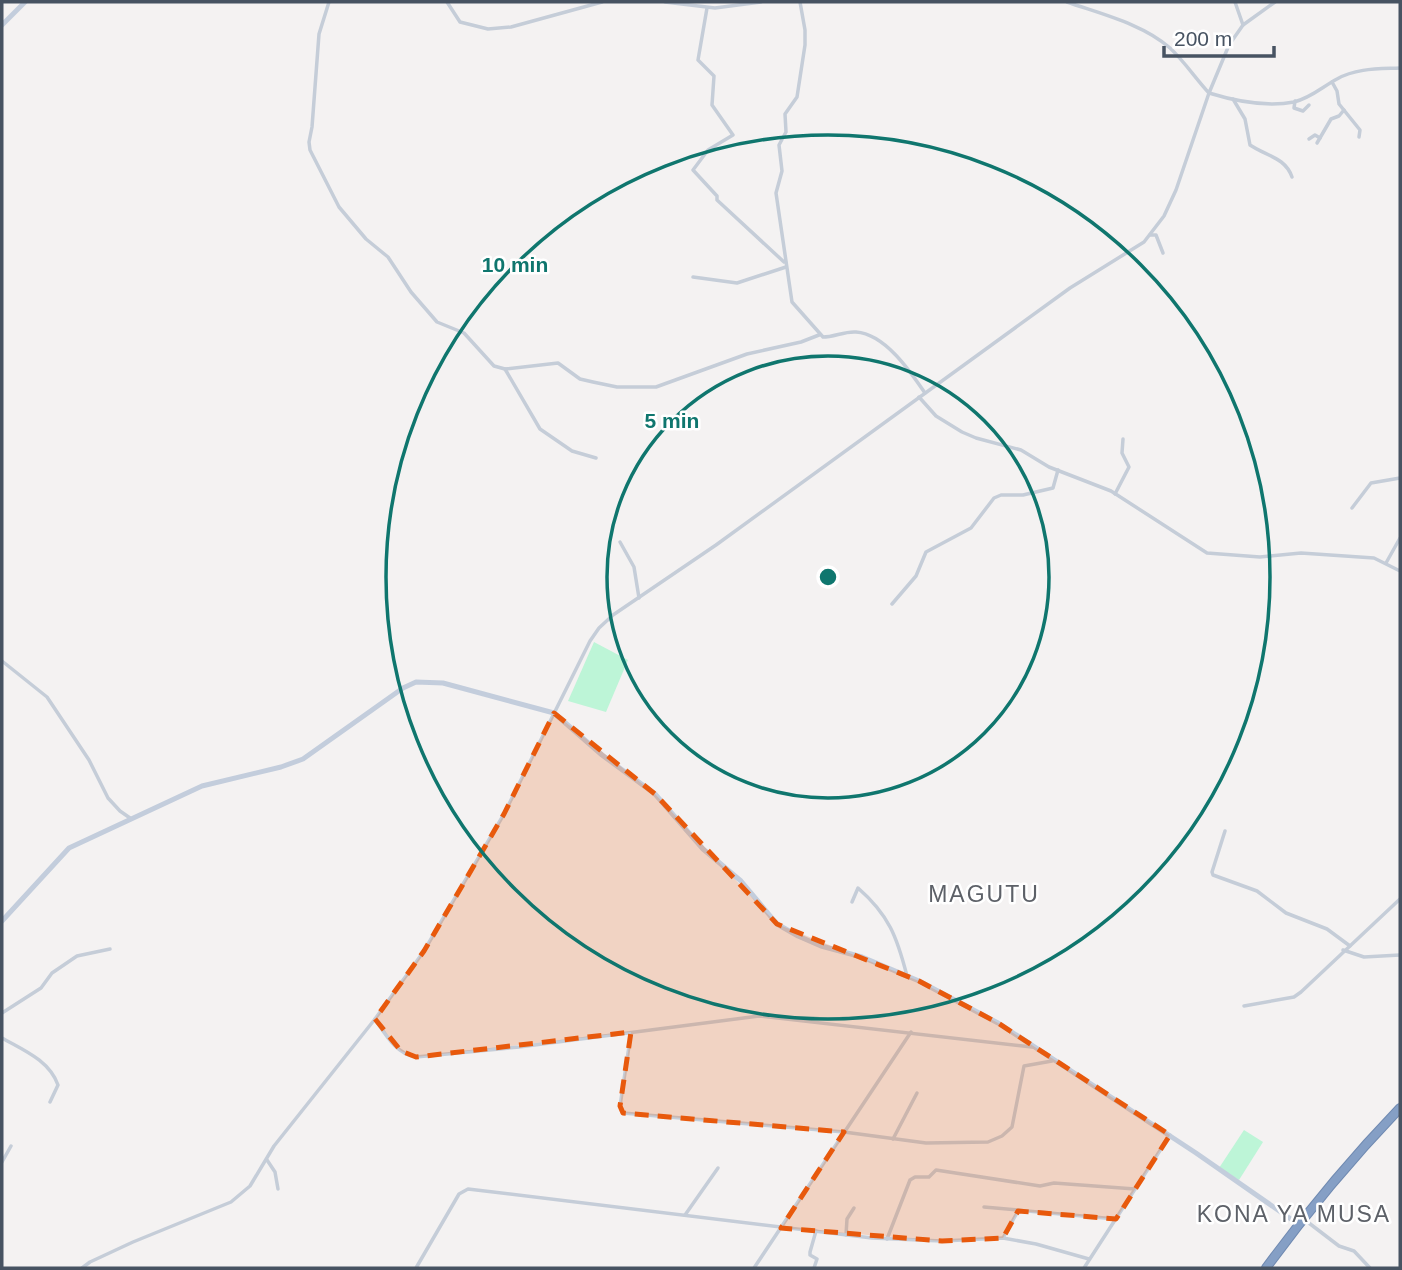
<svg xmlns="http://www.w3.org/2000/svg" width="1402" height="1270" font-family="Helvetica,sans-serif">
  <style>
    .green { fill: #bdf5d7 }
    .lines { fill: none; stroke-linecap: round; stroke-linejoin: round }
    .highway-casing { stroke: #708ab1; stroke-width: 10 }
    .street { stroke: #c5cdd8; stroke-width: 3.5 }
    .secondary { stroke: #c3cddc; stroke-width: 5 }
    .highway { stroke: #859fc5; stroke-width: 8 }
    .marked { fill: #e8590c; fill-opacity: 0.2; stroke: #e8590c; stroke-width: 5; stroke-dasharray: 14 9; stroke-linejoin: round }
    .ring { fill: none; stroke: #0f766e; stroke-width: 3.5 }
    .labels { text-anchor: middle; stroke-width: 5; stroke-linejoin: round; paint-order: stroke }
    .quarter-label { font-size: 23px; letter-spacing: 2px; fill: #5d6168; stroke: #fff }
    .centre { fill: #0f766e; stroke: #fff; stroke-width: 3.5 }
    .ring-label { font-size: 21px; text-anchor: middle; font-weight: bold; fill: #0f766e; stroke: #fff; stroke-width: 5; stroke-linejoin: round; paint-order: stroke }
  </style>
  <rect width="100%" height="100%" fill="#f4f2f2"/>
  <g class="green">
    <path d="M594,642l34,18 -22,52 -38,-11z"/>
    <path d="M1244,1130l19,12 -24,38 -20,-12z"/>
  </g>
  <g class="lines">
    <g class="highway-casing">
      <path id="highway" d="M1266,1268c41,-56 86,-110 134,-160"/>
    </g>
    <g class="street">
      <path d="M329,2l-10,32 -7,93 -3,15 1,8 29,57 27,32 22,18 23,35 26,30 27,11 30,33 11,3 53,-6 22,16 13,3 24,5h39l91,-33 54,-12 18,-7"/>
      <path d="M447,2l13,20 28,7 23,-2 91,-25"/>
      <path d="M665,2l50,6 46,-6"/>
      <path d="M800,2l5,28v15l-8,52 -12,17 1,18 -7,13 3,26 -6,22 16,109 31,35c11,0 22,-6 33,-5 29,2 54,39 69,61"/>
      <path d="M1067,2c34,12 76,22 103,46 14,13 26,31 39,45l20,-48 14,-20 32,-23"/>
      <path d="M1235,2l8,23"/>
      <path d="M707,8l-9,52 16,16 -2,29 21,30 -25,15 -15,20 24,26v4l67,62"/>
      <path d="M1332,82l5,9 2,13 21,26 -1,7"/>
      <path d="M1233,99l12,20 5,26c16,11 35,12 42,32"/>
      <path d="M1295,101l-1,7 9,3 6,-6"/>
      <path d="M1309,139l6,-4 5,3"/>
      <path d="M1317,143l14,-24 8,-3 5,-6"/>
      <path d="M1150,235h6l7,18"/>
      <path d="M693,277l44,6 49,-16"/>
      <path d="M505,369l35,60 32,22 24,7"/>
      <path d="M919,397l17,19 26,16 14,6 45,12 28,17 62,24 96,62 53,4 41,-4 73,5 26,13"/>
      <path d="M1115,494l14,-27 -7,-14 1,-14"/>
      <path d="M1352,508l19,-25 29,-5"/>
      <path d="M620,542l14,25 5,31"/>
      <path d="M1386,563l14,-25"/>
      <path d="M892,604l24,-28 10,-24 45,-24 23,-30 7,-3h22l30,-7 5,-18"/>
      <path d="M2,661l45,36 42,63 19,38 12,13 10,7"/>
      <path d="M1225,831l-13,41 1,3 44,16 29,22 41,16 23,17"/>
      <path d="M852,902l6,-14c31,27 39,49 49,88"/>
      <path d="M1343,950l21,7 36,-2"/>
      <path d="M1244,1006l50,-9 7,-5 99,-93"/>
      <path d="M2,1013l39,-25 11,-15 25,-17 33,-7"/>
      <path d="M375,1019c11,16 21,35 41,38l103,-10 240,-31 273,31"/>
      <path d="M631,1033l-11,73 3,7 221,19 82,11 62,-1 14,-6 10,-9 12,-61 28,-5"/>
      <path d="M2,1038c21,12 47,22 56,47l-8,17"/>
      <path d="M893,1139l24,-46"/>
      <path d="M267,1160l8,12 3,17"/>
      <path d="M2,1162l9,-16"/>
      <path d="M984,1207l132,12"/>
      <path d="M685,1215l33,-47"/>
      <path d="M1305,1220l34,26 15,5 16,17"/>
      <path d="M846,1235l1,-16 7,-11"/>
      <path d="M1003,1238l15,-27"/>
      <path d="M887,1239l23,-59 5,-3h14l7,-7 104,16 14,-3 81,6"/>
      <path d="M82,1268l8,-6 43,-20 98,-40 19,-16 24,-40 101,-127 49,-68 80,-137 86,-173 9,-13 14,-13 103,-70 354,-257 74,-46 20,-26 12,-26 33,-97c26,8 59,14 85,9 17,-4 28,-15 43,-23 19,-11 42,-10 63,-11"/>
      <path d="M416,1268l43,-74 9,-5 404,49 70,3 61,-3 33,6 53,15"/>
      <path d="M754,1268l157,-236"/>
      <path d="M814,1268l3,-9 -7,-4v-3l6,-21"/>
      <path d="M1084,1268l86,-133"/>
    </g>
    <g class="secondary">
      <path d="M2,25l23,-23"/>
      <path d="M2,921l67,-73 133,-62 79,-19 22,-8 100,-71 13,-6 27,1 111,30 48,42 53,39 48,55 38,32 36,43 21,12 23,10 41,11 57,24 79,42 198,130 102,71"/>
    </g>
    <use href="#highway" class="highway"/>
  </g>
  <path class="marked" d="M554,713l101,81 122,130 142,57 79,42 172,112 -54,84 -98,-8 -15,27 -61,3 -161,-13 63,-96 -221,-19 -3,-7 11,-74 -215,25 -15,-6 -26,-32 49,-68 80,-137z"/>
  <g class="ring">
    <circle cx="828" cy="577" r="221"/>
    <circle cx="828" cy="577" r="442"/>
  </g>
  <g class="labels">
    <g class="quarter-label">
      <text x="984" y="902">MAGUTU</text>
      <text x="1294" y="1222">KONA YA MUSA</text>
    </g>
  </g>
  <circle cx="828" cy="577" r="10" class="centre"/>
  <g class="ring-label">
    <text x="515" y="272">10 min</text>
    <text x="672" y="428">5 min</text>
  </g>
  <rect width="1402" height="1270" fill="none" stroke="#475362" stroke-width="7"/>
  <path d="M1164 46v10h110v-10" fill="none" stroke="#475362" stroke-width="3.5"/>
  <text x="1174" y="46" font-size="21" fill="#475362" stroke="#ffffff" stroke-width="5" paint-order="stroke">200 m</text>
</svg>
